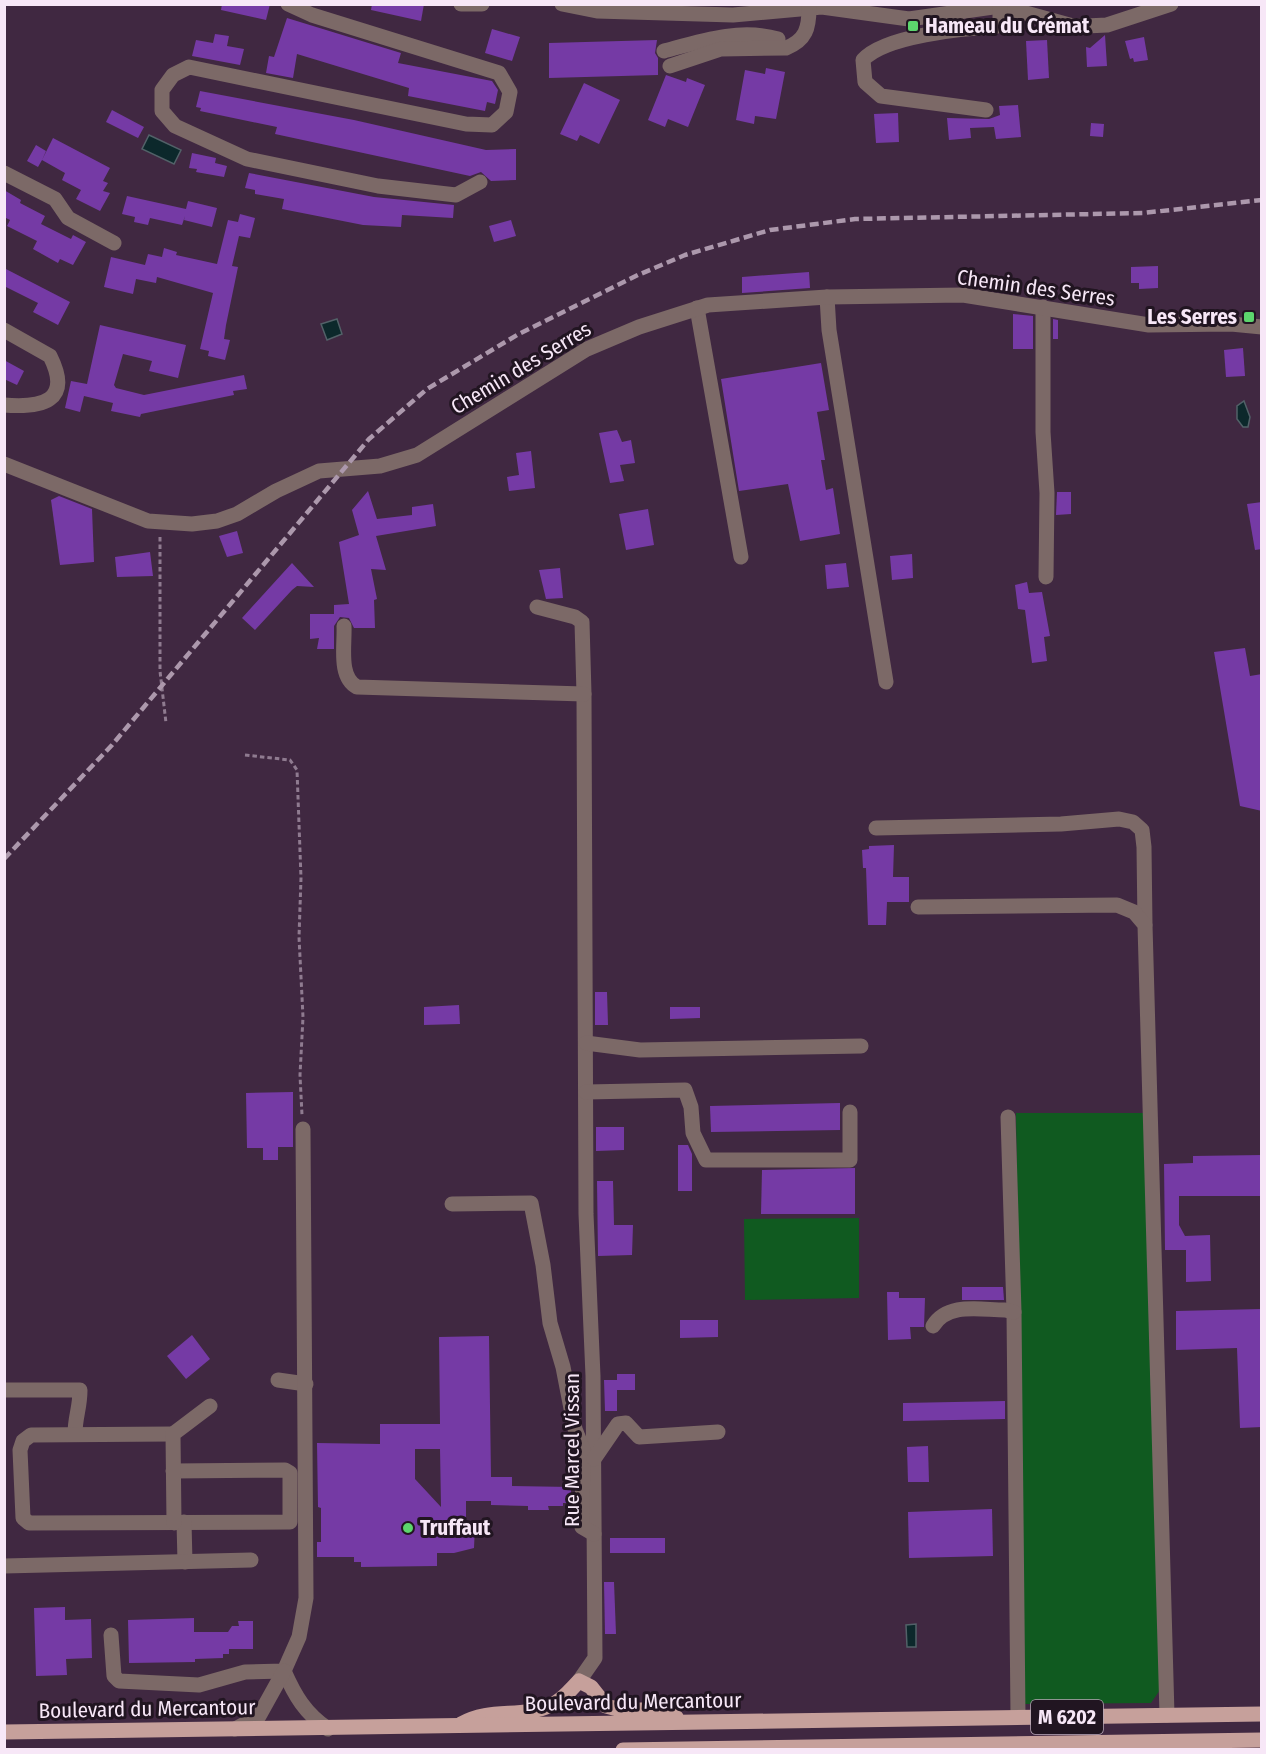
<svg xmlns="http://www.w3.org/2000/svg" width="1266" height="1754" font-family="'Fira Sans Condensed',sans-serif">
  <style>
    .green { fill: #105a20 }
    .water { fill: #0c282b; stroke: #526168; stroke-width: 1.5 }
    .building { fill: #753aa5; fill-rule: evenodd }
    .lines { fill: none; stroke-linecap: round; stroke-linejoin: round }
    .path { stroke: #8f7b90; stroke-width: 3; stroke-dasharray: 4.5 3; stroke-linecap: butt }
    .minor { stroke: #7c6967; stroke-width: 15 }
    .major { stroke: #c6a09b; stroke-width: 15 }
    .rail { stroke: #ac98ac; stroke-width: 4.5; stroke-dasharray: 9 4.5; stroke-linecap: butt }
    .poi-dot { fill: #5cd56d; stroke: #211521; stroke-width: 2 }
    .labels { text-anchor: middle; stroke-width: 6; stroke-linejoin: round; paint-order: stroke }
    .shield { fill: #211521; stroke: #b7a8b7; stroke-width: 1.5 }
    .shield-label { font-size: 20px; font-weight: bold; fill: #f7e7f7 }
    .poi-label { font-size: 21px; font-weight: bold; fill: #f7e7f7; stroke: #211521; text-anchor: start }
    .street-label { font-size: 21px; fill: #f7e7f7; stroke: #211521 }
  </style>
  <rect width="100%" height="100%" fill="#402841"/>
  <g class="green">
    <path d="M1016,1113h129l15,577 -9,13 -126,1z"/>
    <path d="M859,1218v80l-114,2 -1,-81z"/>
  </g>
  <g class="water">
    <path d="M149,135l32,15 -7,14 -32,-15z"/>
    <path d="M337,319l5,15 -15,6 -6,-16z"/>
    <path d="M1244,401l6,16 -2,10h-5l-6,-8v-13z"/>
    <path d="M916,1624v23h-9l-1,-22z"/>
  </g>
  <g class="building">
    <path d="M222,4h48l-4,16 -45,-10z"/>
    <path d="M372,4h52l-3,17 -50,-11z"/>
    <path d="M287,18l114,35 -3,10 94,18 6,9 -3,14 -8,-2 -2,9 -77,-15 1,-8 -112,-34 -4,24 -27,-5 3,-17 5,1z"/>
    <path d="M492,29l28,8 -8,24 -27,-8z"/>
    <path d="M215,34l14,2 -2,10 17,3 -4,16 -48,-9 4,-16 17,3z"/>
    <path d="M1105,35l2,31 -20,1 -1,-20 4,1z"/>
    <path d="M1144,37l4,23 -14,2 -1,-4 -3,1 -5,-18z"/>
    <path d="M657,40l-2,13 3,5v17l-109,3v-35z"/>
    <path d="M1047,40l2,38 -21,2 -2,-39z"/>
    <path d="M766,68l19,4 -9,47 -21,-3 -1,8 -18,-4 9,-50 20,4z"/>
    <path d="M666,75l20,7 1,-4 18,7 -17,42 -20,-8 -3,8 -17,-7z"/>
    <path d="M584,83l36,17 -21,44 -19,-9 -3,6 -17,-7z"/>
    <path d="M200,91l154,29 132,30 30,-1v31l-25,1 -10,-9 -11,4 -195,-42 2,-7 -77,-16 1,-3 -5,-1z"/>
    <path d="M1018,105l3,32 -25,2 -2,-12 -24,1 1,10 -22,2 -2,-22 42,1 11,-4 -1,-9z"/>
    <path d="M112,110l32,17 -6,11 -32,-16z"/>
    <path d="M898,113l1,29 -23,1 -2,-29z"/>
    <path d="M1091,123l13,1 -1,13 -13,-1z"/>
    <path d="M53,138l57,30 -7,13 5,2 -5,8 7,2 -10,18 -24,-12 5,-9 -19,-10 3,-7 -23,-13 -4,7 -11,-6 9,-16 10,6 -4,9z"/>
    <path d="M192,153l24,5 -1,5 12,3 -3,11 -28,-5 1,-3 -8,-1z"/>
    <path d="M249,173l125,24 80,8 -1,13 -51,-3 -1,12 -38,-2 -81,-16 2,-10 -29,-5v-4l-10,-2z"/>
    <path d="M4,190l17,10 -1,3 25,13 -4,8 30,15 2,-4 13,7 -13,23 -13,-6 -2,4 -25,-14 4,-8 -30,-15 3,-6 -6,-3z"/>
    <path d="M127,196l59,13 2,-8 29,7 -5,19 -28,-7 1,-4 -3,9 -32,-7 -2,7 -14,-3 1,-5 -13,-3z"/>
    <path d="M240,214l15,4 -5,20 -11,-2 -7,30 6,1 -12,58 -2,14 6,1 -5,20 -17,-4 1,-5 -9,-2 13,-56 -56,-16 -1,6 -20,-4 -3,15 -29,-7 7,-30 34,8 3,-11 14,3 2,-9 13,4 -1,3 41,9 11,-44 10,2z"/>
    <path d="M511,220l5,16 -22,6 -5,-16z"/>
    <path d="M1158,266v22l-19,1v-6h-8v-16z"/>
    <path d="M4,268l66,34 -12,23 -25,-13 5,-9 -34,-17z"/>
    <path d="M809,272l1,16 -68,5v-16z"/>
    <path d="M1013,314l20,2v33h-20z"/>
    <path d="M1053,319l5,1v19h-5z"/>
    <path d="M100,325l86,20 -8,33 -29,-7 3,-10 -29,-7 -9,31 2,3 28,7 100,-20 3,14 -14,2 1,4 -93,19 -1,3 -29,-6 2,-8 -29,-7 -4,16 -15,-4 6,-27 16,3z"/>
    <path d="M1243,348l2,28 -19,1 -2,-27z"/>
    <path d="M4,360l20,11 -7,14 -13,-6z"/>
    <path d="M821,363l8,47 -12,2 8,48h-4l5,30 7,-2 7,46 -40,7 -12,-57 -49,7 -18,-112z"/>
    <path d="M617,430l5,12 9,-2 4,23 -15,2 4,16 -14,2 -11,-50z"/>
    <path d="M531,451l4,37 -26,3 -2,-14 12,-2 -3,-22z"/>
    <path d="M368,491l9,28 35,-4v-8l21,-3 3,22 -60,10 10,34 -15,-1 6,30 -3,1 1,28h-21l-5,-10 -9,-1 -6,9v23h-17l2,-11 -9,1v-25h24v-9l15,-1 -10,-62 20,-7 -7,-25z"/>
    <path d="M1057,492h14v22l-15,1z"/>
    <path d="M59,496l33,13 2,53 -34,3 -9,-65z"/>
    <path d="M1262,502v47l-7,1 -8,-46z"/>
    <path d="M648,509l6,36 -28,5 -7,-36z"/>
    <path d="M237,531l6,22 -16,4 -8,-21z"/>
    <path d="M150,552l3,24 -36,1 -2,-20z"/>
    <path d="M912,554l1,24 -21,2 -2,-24z"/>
    <path d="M292,563l22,24 -17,-1 -5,4 -37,40 -13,-12z"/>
    <path d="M846,563l3,24 -22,2 -2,-24z"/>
    <path d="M560,568l3,30 -17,1 -7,-29z"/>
    <path d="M1027,582l2,11 13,-1 8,44 -6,1 3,24 -15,2 -7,-53 -7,-1 -3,-24z"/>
    <path d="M1245,648l5,28 12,-2v137l-22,-5 -26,-154z"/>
    <path d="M894,845l-1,32h16v25h-22l-1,23h-18l-2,-57h-3l-1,-18 7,-1v-3z"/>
    <path d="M595,992h12l1,33h-13z"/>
    <path d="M459,1005l1,19 -36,1v-18z"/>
    <path d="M670,1007h30v11l-30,1z"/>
    <path d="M293,1092v55h-15v13h-15v-12h-16l-1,-55z"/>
    <path d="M840,1103v27l-129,2 -1,-26z"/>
    <path d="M596,1127h28v23l-28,1z"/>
    <path d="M678,1145h10l4,9v37h-14z"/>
    <path d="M1262,1155v41h-83v29l6,11 25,-1 1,46 -25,1v-32h-21l-1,-86 29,-1v-7z"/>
    <path d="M855,1168v46h-94l1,-44z"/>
    <path d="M597,1181h16l1,44h19l-1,30 -34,1z"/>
    <path d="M962,1287h41l1,13h-42z"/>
    <path d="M887,1292h12v6h26l-1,29h-14l1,12 -23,1z"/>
    <path d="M1262,1309v118l-22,1 -3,-80 -61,2v-39z"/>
    <path d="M680,1320h38v17l-38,1z"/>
    <path d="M192,1335l18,24 -24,20 -19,-23z"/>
    <path d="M489,1336l2,141h21v9l59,1v16h-8v3h-15l1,4h-21v-4l-37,-1v-4h-25v23l9,2 -1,22 -20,5h-17v13l-76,1v-5h-7v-5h-37v-15h4v-34l-3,-1 -1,-64 63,1v-20h60l-1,-87zM415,1449h25l1,58 -26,-28z"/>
    <path d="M617,1374h18v16h-18v21h-12l-1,-31h13z"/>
    <path d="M1005,1401v18l-102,2v-18z"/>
    <path d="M928,1446l1,36h-21l-1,-35z"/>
    <path d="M992,1509l1,47 -84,2 -1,-46z"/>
    <rect x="610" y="1538" width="55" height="15"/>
    <path d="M604,1582h10l2,52h-11z"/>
    <path d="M65,1607v13l26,-1 1,39 -26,1 1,16 -31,1 -2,-68z"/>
    <path d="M194,1618v14h34l4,-6h7l-1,-5h15v28h-24v5h-6v4l-28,1v3l-66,1 -1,-43z"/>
  </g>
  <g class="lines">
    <g class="path">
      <path d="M160,537v134l6,52"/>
      <path d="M245,755l45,5 7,10 4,108 -2,59 4,80 -3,58 2,40"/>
    </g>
    <g class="minor">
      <path d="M288,4l24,11 187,58 11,19 -4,20 -14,13 -26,-1 -277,-57 -16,8 -11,15v21l13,15 72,33 131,27 78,9 24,-13"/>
      <path d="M461,4h21"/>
      <path d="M562,4l35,7 136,4 89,-8 87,12 91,-13 73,20h13l21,-1 64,-21"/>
      <path d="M664,51c37,-10 76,-23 114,-12"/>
      <path d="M670,66l51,-17 65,-1c20,-8 23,-20 23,-40"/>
      <path d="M986,110l-105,-14 -16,-14 -2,-22c21,-24 101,-32 132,-33l5,-5v-16"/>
      <path d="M4,173l51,26 13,19 46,25"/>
      <path d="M827,297l2,33 57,352"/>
      <path d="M1043,307v125l4,61 -1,84"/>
      <path d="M697,308l44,249"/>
      <path d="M4,330l46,26c23,46 -9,52 -46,49"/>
      <path d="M4,464l144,57 44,3 25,-3 20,-7 39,-23 43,-20 61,-5 37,-11 170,-106 52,-22 69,-22 119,-8 136,-2 186,30 82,-1 31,3"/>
      <path d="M537,607l38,10 7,5 2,72 2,520 7,162 2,282 -16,23"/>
      <path d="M344,626c1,19 -6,51 13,61l227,7"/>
      <path d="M876,828l185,-4 58,-5 14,3 9,8 2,17 1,78"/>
      <path d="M918,907l199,-2 17,7 11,13 22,790"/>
      <path d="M586,1043l54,7 221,-4"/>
      <path d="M586,1092l99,-2 6,17 2,26 13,27h144v-48"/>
      <path d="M1008,1117l6,195 4,405"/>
      <path d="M452,1204l79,-1 12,62 7,58 13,44 12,62 8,20 -1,78 12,7"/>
      <path d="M933,1326c15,-24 47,-16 72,-16l9,2"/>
      <path d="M278,1380l28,4"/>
      <path d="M4,1390h76c0,18 -5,27 -5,44"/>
      <path d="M173,1434l-142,1 -8,6 -3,9 3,68 6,5 261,-1v-49l-5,-3 -112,1"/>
      <path d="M594,1459l24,-35 8,-1 13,14 79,-5"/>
      <path d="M184,1522l1,40"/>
      <path d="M174,1523l-1,-89 37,-28"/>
      <path d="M4,1566l247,-6"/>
      <path d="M111,1635l3,41 5,5 80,4 46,-13 39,-1 15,-34 7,-39 -3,-469"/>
      <path d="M284,1671c11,25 21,42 44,58"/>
      <path d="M235,1729l24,-13 25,-45"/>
    </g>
    <g class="major">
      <path d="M461,1724c30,-17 60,-5 90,-19 11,-4 20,-16 28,-24l12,6 15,19 15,4h36l19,7"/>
      <path d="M4,1732l1258,-18"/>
      <path d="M623,1750l639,-10"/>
    </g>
    <path class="rail" d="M4,859l108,-114 257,-306 58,-50 90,-54 121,-60 47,-20 85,-25 85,-11 288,-6 119,-13"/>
  </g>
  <g class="poi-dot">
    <rect x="907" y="20" width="12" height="12" rx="3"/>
    <rect x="1243" y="311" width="12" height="12" rx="3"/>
    <circle cx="408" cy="1528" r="6"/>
  </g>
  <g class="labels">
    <rect class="shield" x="1031" y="1700" width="72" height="34" rx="4.5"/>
    <g class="shield-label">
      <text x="1067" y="1724">M 6202</text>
    </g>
    <g class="poi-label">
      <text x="925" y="33">Hameau du Crémat</text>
      <text x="1237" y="324" text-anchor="end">Les Serres</text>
      <text x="420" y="1535">Truffaut</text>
    </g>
    <g class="street-label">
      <text transform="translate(1036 288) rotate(8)" y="7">Chemin des Serres</text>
      <text transform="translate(521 368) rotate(-31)" y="7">Chemin des Serres</text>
      <text transform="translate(572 1450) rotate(-90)" y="7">Rue Marcel Vissan</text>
      <text transform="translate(633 1702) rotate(-1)" y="7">Boulevard du Mercantour</text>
      <text transform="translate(147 1709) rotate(-1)" y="7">Boulevard du Mercantour</text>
    </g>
  </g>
  <rect width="1266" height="1754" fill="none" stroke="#f7e7f7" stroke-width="12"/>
</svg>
